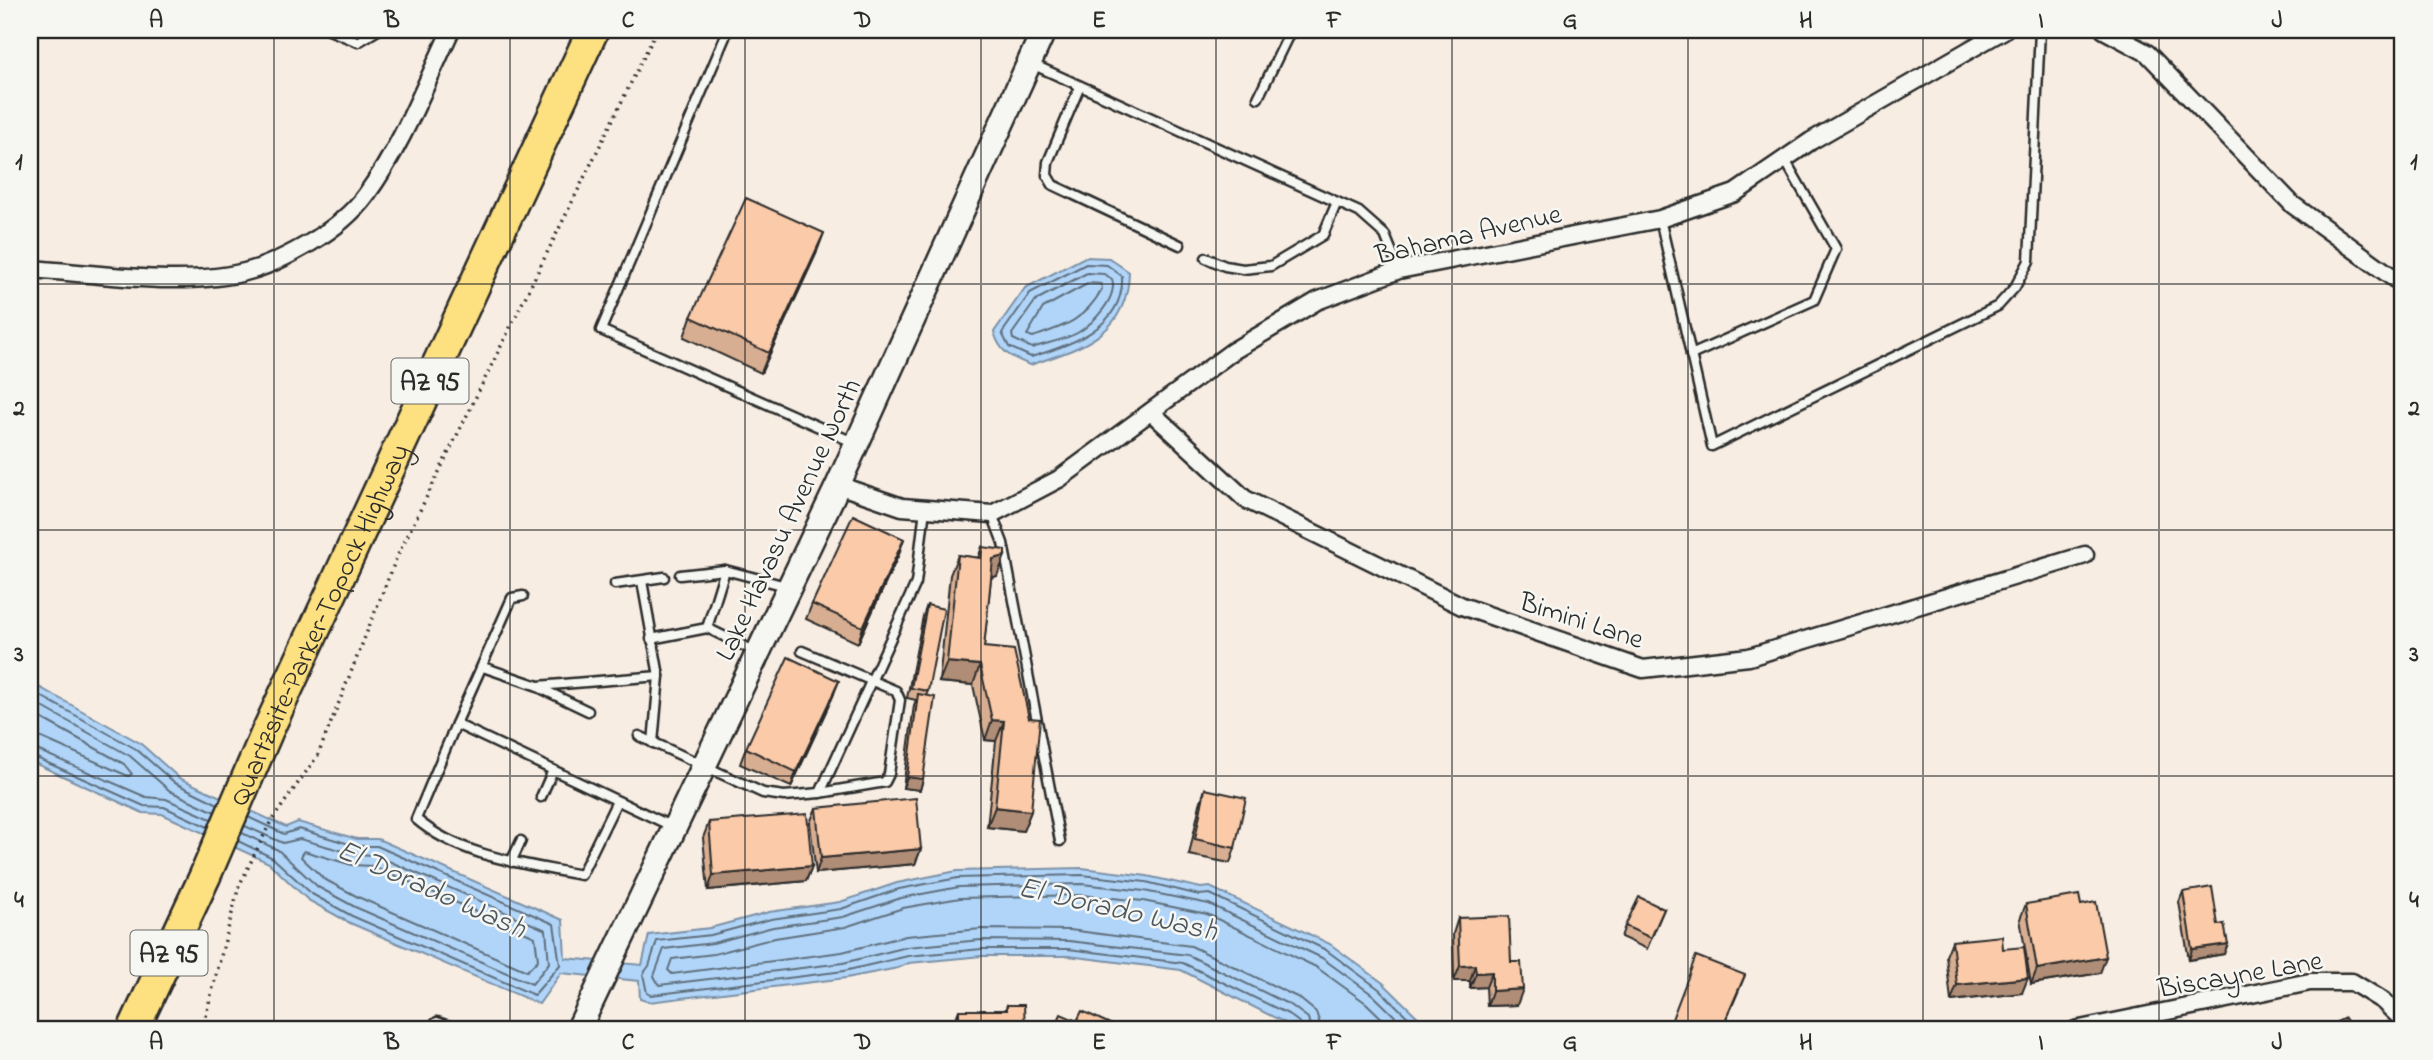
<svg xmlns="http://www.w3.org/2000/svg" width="2433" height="1060" font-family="'Indie Flower',sans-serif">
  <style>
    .water { fill: #b0d5f9; stroke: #7b91a7; stroke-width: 2 }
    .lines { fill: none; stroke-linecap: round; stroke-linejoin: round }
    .shore { stroke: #606f7d; stroke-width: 2 }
    .lane-casing { stroke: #2b2b2b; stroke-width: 13 }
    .street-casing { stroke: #2b2b2b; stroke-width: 21 }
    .secondary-casing { stroke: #2b2b2b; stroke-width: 28 }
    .highway-casing { stroke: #2b2b2b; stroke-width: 35 }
    .path { stroke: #2b2b2b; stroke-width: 3.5; stroke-dasharray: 2 5; stroke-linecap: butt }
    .lane { stroke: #f6f6f2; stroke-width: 8 }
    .street { stroke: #f6f6f2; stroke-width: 16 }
    .secondary { stroke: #f6f6f2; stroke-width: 23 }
    .highway { stroke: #fde080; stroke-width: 30 }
    .wall { fill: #d7ae91; stroke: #2b2b2b; stroke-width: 2 }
    .shaded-wall { fill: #af8d76; stroke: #2b2b2b; stroke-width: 2 }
    .building { fill: #facaa9; stroke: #2b2b2b; stroke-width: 2 }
    .grid { fill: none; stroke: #2b2b2b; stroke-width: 2; stroke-opacity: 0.55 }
    .labels { text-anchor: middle; stroke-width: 5; stroke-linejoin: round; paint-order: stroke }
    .shield { fill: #f6f6f2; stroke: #686867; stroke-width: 2 }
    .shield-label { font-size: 26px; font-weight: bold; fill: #2b2b2b }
    .street-label { font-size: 28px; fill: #2b2b2b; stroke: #f6f6f2 }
    .water-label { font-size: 30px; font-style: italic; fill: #4c565e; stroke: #f6f6f2 }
    .neatline { fill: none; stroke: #2b2b2b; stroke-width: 2.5 }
    .grid-label { font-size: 23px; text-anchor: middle; font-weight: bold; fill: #2b2b2b }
  </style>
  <rect width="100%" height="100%" fill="#f7ede3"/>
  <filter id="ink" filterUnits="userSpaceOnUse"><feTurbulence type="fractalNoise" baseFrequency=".0143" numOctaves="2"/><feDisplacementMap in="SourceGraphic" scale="14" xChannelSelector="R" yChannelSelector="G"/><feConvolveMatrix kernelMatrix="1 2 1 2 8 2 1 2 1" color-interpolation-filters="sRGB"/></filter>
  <g filter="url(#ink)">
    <g class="water">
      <path d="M1085,257l24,1 20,14c-1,63 -48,76 -99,93 -19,-8 -30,-12 -36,-33l31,-44z"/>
      <path d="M30,682l110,61 39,35 107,49 12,-5 59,17h21l185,81 2,38 77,7 7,-30 61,-7 59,-16 71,-10 57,-19 60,-12 125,-3 65,8 54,12 9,-1 120,57 53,39 48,47h-132l-118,-60 -113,-14h-86l-73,7 -11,5 -52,10 -197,24 -9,-3 -1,-18 -78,-8 -22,31 -189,-81 -42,-23 -39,-37 -107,-49 -19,-1 -113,-52z"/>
    </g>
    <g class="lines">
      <g class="shore">
        <path d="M1086,264l21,1 15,11c3,51 -51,69 -91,81l-22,-10 -7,-14 28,-40z"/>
        <path d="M1087,273l17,1 8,5c6,19 -18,43 -33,53 -13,8 -33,11 -47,16l-19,-9 -1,-5 24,-34z"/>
        <path d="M1089,283l12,1 1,5c-17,31 -37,37 -69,48l-6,-2 16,-27z"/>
        <path d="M30,690l106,59 39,34 43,21"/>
        <path d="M30,700l100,56 40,35 45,21"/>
        <path d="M30,712l94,52 8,10 -4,2 -86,-38 -12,-2"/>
        <path d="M30,747l116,50 20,2 45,20"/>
        <path d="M30,755l114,51 20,1 44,20"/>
        <path d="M242,833l36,17 40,37 37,20 177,77 17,-21 -3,-33 -171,-75 -21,-1 -54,-15 -17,4 -38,-17"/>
        <path d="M238,841l35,17 39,36 40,22 182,79 26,-30 -6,-41 -177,-78h-21l-57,-17 -15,5 -36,-17"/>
        <path d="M304,851l48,14 21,1 162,71 3,23 -11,11 -169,-74 -34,-18 -23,-22z"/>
        <path d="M1302,1030l-2,-7 -12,-9 -105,-51 -115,-14h-86l-74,7 -64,15 -193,24 -4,-2 -4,-19 6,-8 8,-25 54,-6 60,-16 70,-10 58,-20 59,-11 124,-3 64,7 53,13 11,-1 116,56 53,39 42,41"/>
        <path d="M1311,1030l-3,-12 -16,-12 -104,-51 -119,-14 -88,-1 -74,7 -64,16 -184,22 -5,-9 10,-27 49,-6 60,-16 70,-10 58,-19 58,-11 123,-3 62,7 65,13 113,54 51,37 36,35"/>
        <path d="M1322,1030l-6,-18 -17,-14 -108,-52 -121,-16 -89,-1 -75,7 -64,16 -170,22 -4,-4 4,-11 42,-5 61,-16 70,-11 58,-19 57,-10 121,-3 62,6 64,13 109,53 50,36 28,27"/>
      </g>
      <g class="lane-casing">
        <g id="lane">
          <path d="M329,30l29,12 20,-12"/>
          <path d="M728,30l-127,300 254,113"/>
          <path d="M1032,64l327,148 26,23 14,35"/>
          <path d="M1080,86l-32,76 -1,13 6,10 127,60"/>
          <path d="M1258,98l33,-68"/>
          <path d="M1660,219l52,227 286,-140 17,-19 14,-26 11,-231"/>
          <path d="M1206,258l19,8 18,3 28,-3 52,-31 14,-33"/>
          <path d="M1691,355l123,-55 22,-51 -51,-89"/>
          <path d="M992,514l11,29 57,298"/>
          <path d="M725,570l-18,58 49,24"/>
          <path d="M680,575l45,-5 61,16"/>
          <path d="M642,581l17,95 -6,67"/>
          <path d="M615,584l49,-7"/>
          <path d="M651,639l56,-11"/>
          <path d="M802,651l94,40 4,9 -11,74 -4,8 -65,11"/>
          <path d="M483,667l55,19 121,-10"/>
          <path d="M540,688l48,23"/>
          <path d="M456,724l56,-126 11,-2"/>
          <path d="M639,736l124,57 21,3 36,-3 96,-210 9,-74"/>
          <path d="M541,797l12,-27"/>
          <path d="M617,801l-36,74c-55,-11 -121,-18 -165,-56l40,-95 217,103"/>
          <path d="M511,862l10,-21"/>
          <path d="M428,1030l9,-8 24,8"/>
        </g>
      </g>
      <g class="street-casing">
        <g id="street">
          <path d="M2104,30l43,23 146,152 102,74 8,2"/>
          <path d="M30,269c65,4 160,20 222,1 21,-6 39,-16 58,-27 20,-12 42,-29 56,-48 36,-49 59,-110 85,-165"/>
          <path d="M1151,412l94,87 217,107 181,63 106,-12 336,-102"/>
          <path d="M838,485l64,22 90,7 67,-35 174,-128 84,-50 82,-31 261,-51 75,-26 76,-52 193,-111"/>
          <path d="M2075,1030l235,-48h42l31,19 20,19"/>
        </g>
      </g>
      <g class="secondary-casing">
        <path id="secondary" d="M578,1030l260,-545 206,-455"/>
      </g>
      <g class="highway-casing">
        <g id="highway">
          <path id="s1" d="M133,1030l72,-154 62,-144 326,-702"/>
        </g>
      </g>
      <path class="path" d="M202,1030l37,-144 31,-63 48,-68 78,-196 261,-529"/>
      <use href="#lane" class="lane"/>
      <use href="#street" class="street"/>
      <use href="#secondary" class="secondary"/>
      <use href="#highway" class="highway"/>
    </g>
    <g class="wall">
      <path d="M816,254l-55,119 -77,-36 7,-20z"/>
      <path d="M982,547l15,29 -6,2 -7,69 47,164 -8,20 -36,-4 9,-86 -11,-1 -12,-55 -34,-3 11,-107 8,-20 20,3z"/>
      <path d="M899,554l-41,89 -52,-24 6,-15z"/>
      <path d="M927,605l1,86 -2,4 -3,84 -3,11 -17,-2 11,-83 2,-5 -9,-2 16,-82z"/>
      <path d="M833,696l-42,91 -51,-23 6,-16z"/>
      <path d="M1205,789l30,59 -5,15 -41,-8 11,-51z"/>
      <path d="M816,808l105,41 -6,15 -99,9 -6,-50z"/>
      <path d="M709,822l103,44 -6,15 -98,9 -5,-52z"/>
      <path d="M2183,892l35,33 6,29 -35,6 -10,-58z"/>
      <path d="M2026,904l55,1 19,68 -69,11 -11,-65z"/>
      <path d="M1664,909l-17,40 -26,-12 4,-11z"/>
      <path d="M1458,918l53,44 6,43 -30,1 -1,-19 -16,1v-7h-16l-1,-47z"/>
      <path d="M1952,941l51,8 19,44 -71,8 -5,-45z"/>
      <path d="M1007,1005l18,25h-72v-4l6,-16h46z"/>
    </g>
    <g class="shaded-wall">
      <path d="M824,233l-8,21 -55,119 8,-20z"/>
      <path d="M904,539l-5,15 -41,89 5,-16z"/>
      <path d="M1005,556l-8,20 -11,3 7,-20z"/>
      <path d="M947,662l33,3 -7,20 -34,-3z"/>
      <path d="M839,681l-6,15 -42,91 5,-15z"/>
      <path d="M992,720l12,1 -8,20 -11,-1z"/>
      <path d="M907,777l16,2 -3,11 -17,-2z"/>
      <path d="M995,807l36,4 -8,20 -36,-4z"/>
      <path d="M921,849l-6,15 -99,9 5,-15z"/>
      <path d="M812,866l-6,15 -98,9 5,-15z"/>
      <path d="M2228,944l-4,10 -35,6 3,-11z"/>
      <path d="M2106,957l-6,16 -69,11 6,-15z"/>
      <path d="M1475,965l-5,16h-16l6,-15z"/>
      <path d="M1492,972l-6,15 -16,1 6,-15z"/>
      <path d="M1745,975l-6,15 -17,40h-1z"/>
      <path d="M2028,978l-6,15 -71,8 6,-16z"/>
      <path d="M1523,989l-6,16 -30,1 5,-15z"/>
    </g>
    <g class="building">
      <path d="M746,198l78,35 -55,120 -78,-36z"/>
      <path d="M853,515l51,24 -41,88 -51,-23z"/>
      <path d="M982,547l23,3v6l-12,3 -9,88 30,3 15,68 11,1 -9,92 -36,-4 9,-86 -12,-1 -12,-55 -33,-3 11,-107 23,3z"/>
      <path d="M927,605l17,4 -16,82 -17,-3z"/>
      <path d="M788,657l51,24 -43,91 -50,-24z"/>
      <path d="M918,694l17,3 -12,82 -16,-2z"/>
      <path d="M1205,789l41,9 -11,50 -40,-9z"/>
      <path d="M916,798l5,51 -100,9 -5,-50z"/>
      <path d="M807,814l5,52 -99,9 -4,-53z"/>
      <path d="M2212,887l6,38 6,-1 4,20 -36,5 -9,-57z"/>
      <path d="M2079,895l2,10 15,-3 10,55 -69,12 -11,-65z"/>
      <path d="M1639,897l25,12 -13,29 -26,-12z"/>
      <path d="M1509,916l2,46h10l2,27 -31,2v-19l-16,1 -1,-8 -15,1 -2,-48z"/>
      <path d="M2002,936l1,13 21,-2 4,31 -71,7 -5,-44z"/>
      <path d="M1696,956l49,19 -24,55h-42l-10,-3z"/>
      <path d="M1007,1005h17l1,25h-66v-20h48z"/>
      <path d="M1082,1011l41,19h-69l7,-16 16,7z"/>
      <path d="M2345,1018l8,12h-26l-1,-3z"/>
      <path d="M903,1026l7,4h-10z"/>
    </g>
  </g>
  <path class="grid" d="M274,30v1000M510,30v1000M745,30v1000M981,30v1000M1216,30v1000M1452,30v1000M1688,30v1000M1923,30v1000M2159,30v1000M30,284h2373M30,530h2373M30,776h2373"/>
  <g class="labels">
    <g class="shield">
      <rect x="391.5" y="358.5" width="77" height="45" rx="5"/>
      <rect x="130.5" y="930.5" width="77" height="45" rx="5"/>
    </g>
    <g class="shield-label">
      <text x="430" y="390">AZ 95</text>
      <text x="169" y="962">AZ 95</text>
    </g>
    <g class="street-label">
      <text transform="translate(1468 233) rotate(-13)" y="10">Bahama Avenue</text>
      <text transform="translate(787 519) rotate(-65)" y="10">Lake Havasu Avenue North</text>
      <text transform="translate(1582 619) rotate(18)" y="10">Bimini Lane</text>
      <text dy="10" stroke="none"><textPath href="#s1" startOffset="446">Quartzsite–Parker–Topock Highway</textPath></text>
      <text transform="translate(2240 973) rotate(-10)" y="10">Biscayne Lane</text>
    </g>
    <g class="water-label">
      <text transform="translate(432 888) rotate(24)" y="10">El Dorado Wash</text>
      <text transform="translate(1118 908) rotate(13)" y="10">El Dorado Wash</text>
    </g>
  </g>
  <rect width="2433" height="1060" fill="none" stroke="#f6f6f2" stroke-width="77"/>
  <rect x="38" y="38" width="2356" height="983" class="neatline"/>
  <g class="grid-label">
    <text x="156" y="27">A</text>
    <text x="392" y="27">B</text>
    <text x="628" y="27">C</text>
    <text x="863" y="27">D</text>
    <text x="1099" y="27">E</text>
    <text x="1334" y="27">F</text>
    <text x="1570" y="27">G</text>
    <text x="1806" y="27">H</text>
    <text x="2041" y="27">I</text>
    <text x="2277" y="27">J</text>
    <text x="19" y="169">1</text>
    <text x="2414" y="169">1</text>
    <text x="19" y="415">2</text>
    <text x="2414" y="415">2</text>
    <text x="19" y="661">3</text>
    <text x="2414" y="661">3</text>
    <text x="19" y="907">4</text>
    <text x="2414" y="907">4</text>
    <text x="156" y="1049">A</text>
    <text x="392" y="1049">B</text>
    <text x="628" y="1049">C</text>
    <text x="863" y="1049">D</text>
    <text x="1099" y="1049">E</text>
    <text x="1334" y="1049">F</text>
    <text x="1570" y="1049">G</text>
    <text x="1806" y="1049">H</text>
    <text x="2041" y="1049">I</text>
    <text x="2277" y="1049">J</text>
  </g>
</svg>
